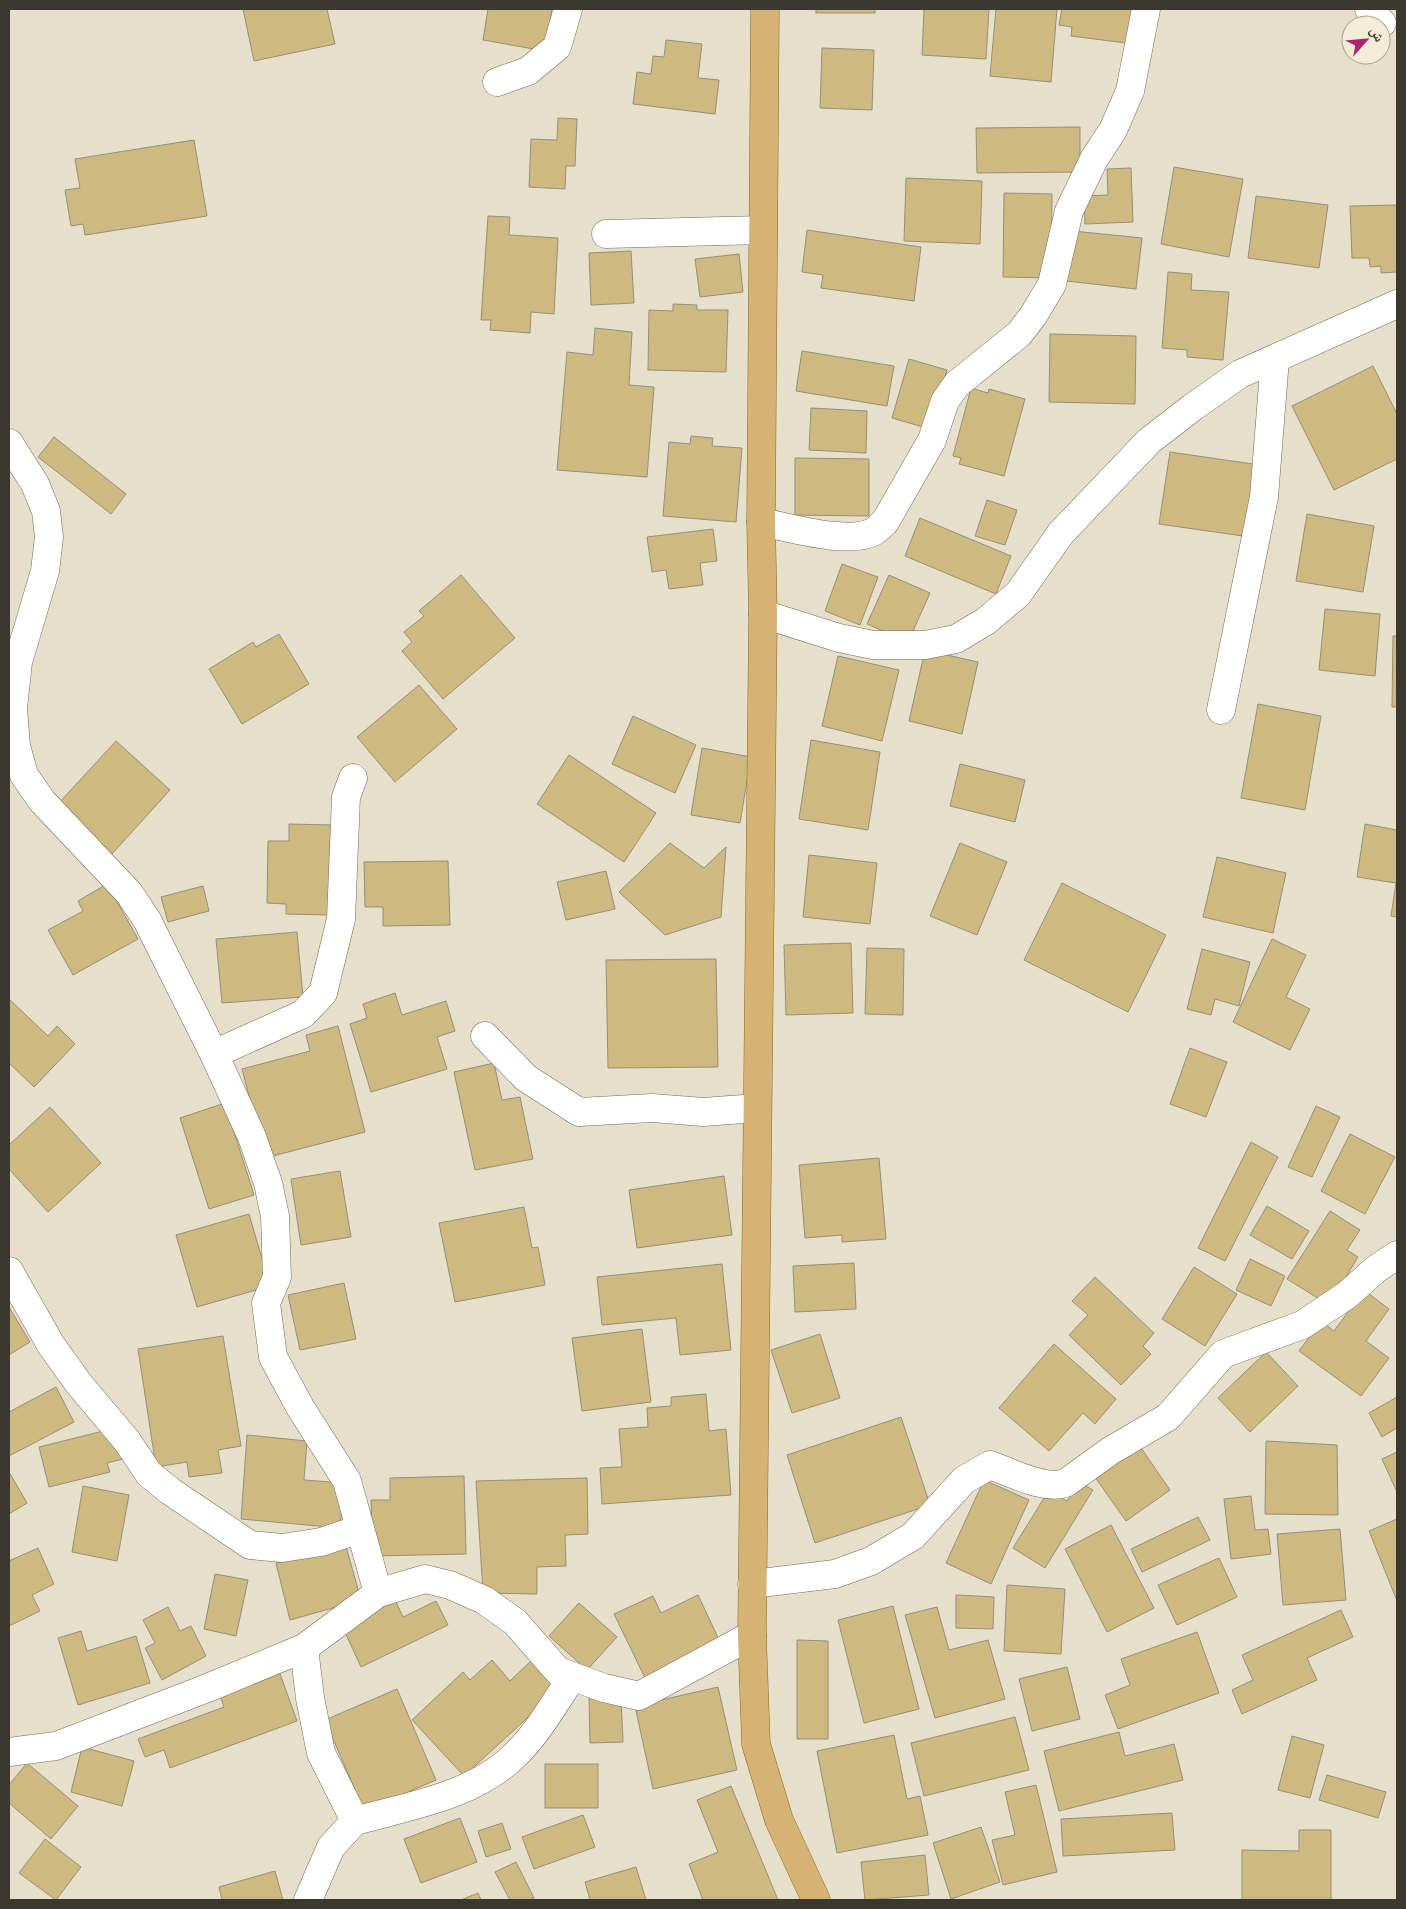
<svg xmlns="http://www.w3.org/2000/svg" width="1406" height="1909" font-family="'IBM Plex Sans','Noto Naskh Arabic',sans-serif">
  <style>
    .building { fill: #ceba80; stroke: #958f7b }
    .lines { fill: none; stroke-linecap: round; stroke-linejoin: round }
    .minor-casing { stroke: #706a57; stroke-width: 29 }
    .major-casing { stroke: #8d671e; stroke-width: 29 }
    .minor { stroke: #fff; stroke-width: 28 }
    .major { stroke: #d5b373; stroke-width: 28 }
  </style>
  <rect width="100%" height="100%" fill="#e6dfca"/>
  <g class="building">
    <path d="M243,9h84l8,35 -81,17z"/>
    <path d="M488,9h64l-7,42 -62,-11z"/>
    <rect x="816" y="9" width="59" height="4"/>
    <path d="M924,9h65l-3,50 -64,-4z"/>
    <path d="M996,9h61l-6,73 -61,-6z"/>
    <path d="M1062,9h77l-5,35 -63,-8 1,-9 -13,-2z"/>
    <path d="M666,40l36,4 -4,34 21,2 -4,34 -82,-10 4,-32 14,2 2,-18 11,1z"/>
    <path d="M822,48l52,2 -2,60 -52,-2z"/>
    <path d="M558,118l19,1 -2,47h-9l-1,23 -36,-2 2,-48 26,1z"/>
    <path d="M1080,127v45l-103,1 -1,-45z"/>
    <path d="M194,140l13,76 -122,19 -2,-11 -12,2 -6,-36 15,-2 -5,-29z"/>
    <path d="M1174,167l69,12 -14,78 -68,-13z"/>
    <path d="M1131,168l2,54 -48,2 -1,-28 24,-1 -1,-26z"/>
    <path d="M906,178l76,3 -2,63 -76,-3z"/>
    <path d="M1004,193l48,1 -1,84 -48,-1z"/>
    <path d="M1256,196l72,9 -9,63 -71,-10z"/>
    <path d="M1397,205v67l-16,1v-7l-11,1 -1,-9h-17l-2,-52z"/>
    <path d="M488,216l22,1 -1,18 49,3 -4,76 -23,-2 -1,21 -40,-3 1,-10h-10z"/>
    <path d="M807,230l114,17 -7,54 -93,-13 2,-13 -21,-3z"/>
    <path d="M1073,231l69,7 -6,51 -69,-8z"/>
    <path d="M631,251l3,52 -43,2 -2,-52z"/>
    <path d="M739,254l4,38 -43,5 -5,-38z"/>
    <path d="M1168,272l24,2 -1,16 38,2 -6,68 -36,-3v-7l-25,-2z"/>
    <path d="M673,304l24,1v5h31l-2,62 -78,-2 1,-60 24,1z"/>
    <path d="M595,328l37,4 -3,53 25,2 -7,90 -90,-7 10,-118 26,3z"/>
    <path d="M1050,334l86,2 -1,68 -86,-2z"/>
    <path d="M802,351l92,15 -7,40 -91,-15z"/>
    <path d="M909,359l38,11 -17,59 -38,-11z"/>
    <path d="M1373,366l24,48v45l-63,31 -42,-84z"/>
    <path d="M971,388l17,5 1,-4 36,10 -21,77 -45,-12 2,-6 -8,-2z"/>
    <path d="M811,408l56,3 -1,42 -57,-3z"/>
    <path d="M691,436l22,2 -1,8 30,2 -6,74 -73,-6 6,-74 21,2z"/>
    <path d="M54,437l72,57 -15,20 -73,-57z"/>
    <path d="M1170,452l90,13 -10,72 -91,-13z"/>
    <path d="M795,458l74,1v57l-74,-1z"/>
    <path d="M987,500l30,10 -12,35 -30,-9z"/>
    <path d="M1307,514l67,12 -11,66 -67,-11z"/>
    <path d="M920,518l91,38 -15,38 -91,-38z"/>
    <path d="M713,529l4,32 -17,2 3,22 -34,4 -3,-19 -14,2 -5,-35z"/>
    <path d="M842,564l36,13 -18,48 -35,-14z"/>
    <path d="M461,575l54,63 -72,61 -41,-48 10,-9 -8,-10 20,-16 -5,-5z"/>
    <path d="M889,575l41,18 -22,49 -41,-18z"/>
    <path d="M1325,609l55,5 -5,62 -56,-6z"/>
    <path d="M279,634l30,50 -67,40 -33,-55 44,-27 3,5z"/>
    <path d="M1393,636h4v71h-5z"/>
    <path d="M925,650l53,12 -16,72 -53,-13z"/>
    <path d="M838,656l61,14 -17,71 -60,-15z"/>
    <path d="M419,685l38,44 -62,53 -38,-45z"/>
    <path d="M1258,704l63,12 -16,94 -64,-12z"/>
    <path d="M633,716l63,29 -21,48 -63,-29z"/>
    <path d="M811,740l69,12 -12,78 -69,-11z"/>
    <path d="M116,741l54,49 -59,65 -54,-50z"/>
    <path d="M702,748l49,9 -11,66 -49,-8z"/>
    <path d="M569,755l87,58 -32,49 -87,-58z"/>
    <path d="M960,764l65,16 -10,42 -65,-16z"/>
    <path d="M289,824l42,1 -3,90 -42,-1v-10l-19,-1 1,-62h21z"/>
    <path d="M1365,824l32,6v87l-6,-1 5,-33 -39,-6z"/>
    <path d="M670,843l34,25 22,-21 -5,70 -56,18 -46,-43z"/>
    <path d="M960,843l47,19 -30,73 -47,-19z"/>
    <path d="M809,855l68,8 -7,61 -67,-7z"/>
    <path d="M1217,857l69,16 -13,60 -70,-16z"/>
    <path d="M448,861l2,64 -67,1v-19h-18l-1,-45z"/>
    <path d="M606,871l9,38 -49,11 -9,-38z"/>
    <path d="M1062,883l104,52 -38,77 -104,-52z"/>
    <path d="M107,884l31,55 -65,36 -25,-45 35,-19 -5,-10z"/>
    <path d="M203,886l6,25 -41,11 -7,-25z"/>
    <path d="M297,932l6,65 -81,6 -6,-64z"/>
    <path d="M1272,939l34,16 -20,42 24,12 -20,41 -57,-28z"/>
    <path d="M851,943l2,70 -67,2 -2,-70z"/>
    <path d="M867,948l37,1 -1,66 -38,-1z"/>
    <path d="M1202,949l48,13 -11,44 -24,-7 -4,16 -24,-6z"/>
    <path d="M716,959l2,108 -110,1 -2,-108z"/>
    <path d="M395,993l7,22 44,-14 9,30 -18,6 10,32 -76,23 -21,-68 17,-6 -4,-14z"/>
    <path d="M9,999l39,37 9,-10 18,18 -41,43 -25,-24z"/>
    <path d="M338,1026l27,106 -100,26 -23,-89 68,-18 -4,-16z"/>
    <path d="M1190,1048l37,14 -21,55 -36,-13z"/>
    <path d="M494,1063l8,37 18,-3 13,62 -58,11 -21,-98z"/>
    <path d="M225,1103l29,92 -45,14 -29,-91z"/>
    <path d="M1316,1106l24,11 -28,60 -24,-10z"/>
    <path d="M50,1107l51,56 -53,49 -39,-43v-24z"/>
    <path d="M1350,1134l45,23 -30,57 -44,-23z"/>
    <path d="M1251,1142l27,15 -53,104 -27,-13z"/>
    <path d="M879,1158l7,81 -44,3v-7l-37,3 -6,-73z"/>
    <path d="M340,1171l11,66 -50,8 -10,-66z"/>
    <path d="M724,1176l8,59 -95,13 -8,-58z"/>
    <path d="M1267,1206l42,25 -17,28 -42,-24z"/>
    <path d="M524,1207l8,41 6,-1 7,38 -90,17 -16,-79z"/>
    <path d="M1330,1211l30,19 -13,20 11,7 -29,48 -42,-26z"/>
    <path d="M249,1214l21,72 -73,21 -21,-72z"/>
    <path d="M1250,1259l35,17 -14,30 -35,-16z"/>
    <path d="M854,1263l2,46 -61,3 -2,-46z"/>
    <path d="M722,1264l9,86 -51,5 -4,-37 -74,7 -5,-48z"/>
    <path d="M1194,1267l43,27 -32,52 -43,-27z"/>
    <path d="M1095,1277l59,56 -11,13 8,8 -30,31 -52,-50 19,-20 -16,-14z"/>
    <path d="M344,1283l12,56 -56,11 -12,-55z"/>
    <path d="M1364,1290l25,19 -23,32 23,17 -28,38 -62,-45 22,-30 13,10z"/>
    <path d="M9,1307l21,35 -21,13z"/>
    <path d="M642,1329l9,73 -69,9 -10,-73z"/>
    <path d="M820,1334l20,64 -48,15 -21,-63z"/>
    <path d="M223,1336l18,110 -23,4 4,23 -33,4 -2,-15 -31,5 -18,-118z"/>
    <path d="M1054,1344l62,55 -21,25 -12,-11 -34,38 -50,-43z"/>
    <path d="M1266,1352l32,34 -48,46 -32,-34z"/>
    <path d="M56,1387l18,35 -65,34v-44z"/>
    <path d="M706,1394l3,37 17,-2 5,66 -129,9 -2,-36 22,-1 -3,-38 29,-2 -1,-19 24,-2v-9z"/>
    <path d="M1397,1397v31l-15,9 -13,-24z"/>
    <path d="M901,1417l29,88 -115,38 -28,-88z"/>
    <path d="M115,1428l8,31 -16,4 3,9 -61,15 -10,-40z"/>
    <path d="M247,1435l60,6 -3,39 40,3 -4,45 -99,-9z"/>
    <path d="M1266,1441l71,4 1,70 -73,-1z"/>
    <path d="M1137,1442l33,48 -44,31 -34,-48z"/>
    <path d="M1397,1452v40l-15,-33z"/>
    <path d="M9,1472l18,31 -18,11z"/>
    <path d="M464,1476l2,78 -93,2 -2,-56h19v-22z"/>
    <path d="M587,1478l1,56 -23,1 1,31 -29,1v27l-54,-1 -7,-112z"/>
    <path d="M984,1480l45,20 -38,84 -45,-21z"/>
    <path d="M1079,1482l14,8 -48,78 -32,-20 36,-58 18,11z"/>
    <path d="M83,1486l46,9 -12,66 -45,-9z"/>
    <path d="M1251,1496l4,34 13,-1 3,25 -40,5 -7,-60z"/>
    <path d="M1198,1517l12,23 -68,32 -11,-23z"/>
    <path d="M1397,1519v82l-28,-70z"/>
    <path d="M1111,1525l43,83 -47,24 -42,-83z"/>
    <path d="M1340,1529l6,71 -63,5 -6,-71z"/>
    <path d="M345,1543l16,57 -71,20 -14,-57z"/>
    <path d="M38,1548l16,36 -22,11 8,16 -31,15v-65z"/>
    <path d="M1219,1558l18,39 -60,28 -19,-40z"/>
    <path d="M215,1574l33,6 -12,56 -32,-7z"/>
    <path d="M1007,1585l58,4 -4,65 -57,-3z"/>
    <path d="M698,1595l23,49 -75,36 -32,-66 39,-18 8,17z"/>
    <path d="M956,1595l38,2 -1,32 -37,-1z"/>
    <path d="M395,1600l8,17 33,-16 12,24 -87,42 -17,-37z"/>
    <path d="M579,1603l38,34 -30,33 -38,-34z"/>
    <path d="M893,1606l26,103 -55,14 -26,-103z"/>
    <path d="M168,1607l12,24 11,-5 15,30 -44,24 -17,-32 10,-5 -12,-23z"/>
    <path d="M937,1607l12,43 39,-10 17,59 -70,19 -30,-103z"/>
    <path d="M1341,1610l12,27 -46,21 10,22 -75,34 -10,-24 21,-10 -11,-25z"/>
    <path d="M81,1631l6,20 49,-15 14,47 -72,22 -20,-67z"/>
    <path d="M1197,1632l22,61 -101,36 -13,-34 25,-10 -9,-26z"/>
    <path d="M797,1640l31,1v98h-31z"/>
    <path d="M534,1658l26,30 -96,88 -52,-56 51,-48 7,8 22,-20 18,21z"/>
    <path d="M1067,1667l13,52 -48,12 -13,-52z"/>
    <path d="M279,1671l18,50 -127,47 -6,-18 -19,7 -7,-18 86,-32 -5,-14z"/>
    <path d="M718,1687l19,83 -84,19 -18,-83z"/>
    <path d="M397,1689l39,91 -72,31 -39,-91z"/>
    <path d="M589,1697h32l2,45 -33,1z"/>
    <path d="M1015,1717l14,53 -105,26 -13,-53z"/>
    <path d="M1119,1732l6,24 49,-12 9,36 -124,31 -15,-60z"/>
    <path d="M894,1735l13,64 13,-3 8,39 -91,18 -20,-102z"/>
    <path d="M1292,1736l32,9 -14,53 -32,-8z"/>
    <path d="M82,1747l52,14 -12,45 -51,-14z"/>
    <path d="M27,1763l51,43 -27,33 -42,-36v-18z"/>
    <rect x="545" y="1764" width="53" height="44"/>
    <path d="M1327,1775l59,17 -8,26 -59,-18z"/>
    <path d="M1036,1785l21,87 -54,13 -11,-45 23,-5 -10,-43z"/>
    <path d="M731,1786l47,114h-75l-14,-36 29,-12 -21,-52z"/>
    <path d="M1172,1813l3,37 -112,6 -2,-37z"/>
    <path d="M583,1815l12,32 -61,22 -12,-32z"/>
    <path d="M460,1818l17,44 -56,21 -17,-44z"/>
    <path d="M502,1823l9,26 -25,8 -8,-26z"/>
    <path d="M981,1827l19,55 -49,17 -18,-56z"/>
    <path d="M1299,1830h32v70h-89v-50l57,1z"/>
    <path d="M45,1839l36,28 -25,33 -37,-27z"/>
    <path d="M925,1855l4,40 -64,5 -4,-38z"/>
    <path d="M516,1862l18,36 -4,2h-20l-15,-28z"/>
    <path d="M636,1867l10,33h-56l-5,-18z"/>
    <path d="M275,1871l8,29h-61l-3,-13z"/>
    <path d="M478,1893l3,7h-20z"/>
  </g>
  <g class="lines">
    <g class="minor-casing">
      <g id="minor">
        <path d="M1369,9l13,14"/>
        <path d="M497,82l31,-11 29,-24 11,-38"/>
        <path d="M606,234l157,-4"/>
        <path d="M9,443l26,41 11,27 3,26 -4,34 -27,91 -5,46 3,38 8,29 18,26 87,92 18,27 67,134 38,83 16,46 7,33 2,61 -11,26 7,54 27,50 47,74 31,112"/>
        <path d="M761,522c27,5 87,23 112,10 4,-2 8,-7 12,-10l47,-82 13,-39 12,-17 62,-50 14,-18 19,-32 17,-73 25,-52 19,-29 17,-39 16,-82"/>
        <path d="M763,614l76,24 34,7h52l31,-6 30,-18 32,-27 43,-61 88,-92 44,-34 47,-33 157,-70"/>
        <path d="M1221,710l43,-213 11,-138"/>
        <path d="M485,1036l41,42 53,34 73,-4 51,4 54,-4"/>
        <path d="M214,1054l89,-40 20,-21 18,-74 5,-122 7,-19"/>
        <path d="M9,1271l42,74 28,39 48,57 22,33 21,17 80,54 32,3 39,-6 39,-13"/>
        <path d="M752,1584l83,-10 36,-13 42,-25 51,-56 26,-15c20,7 58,27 77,17l43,-31 58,-34 55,-63 79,-29 45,-30 29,-26 21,-14"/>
        <path d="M304,1648l6,50 11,55 34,68 -24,26 -23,53"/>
        <path d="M9,1752l47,-6 149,-57 99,-41 74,-55 47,-14 25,6 34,15 31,22 43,49 46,17 35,8 113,-61"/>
        <path d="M355,1821c53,-15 116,-24 158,-64 24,-22 41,-53 59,-80"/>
      </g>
    </g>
    <g class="major-casing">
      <path id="major" d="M765,9l-4,513 2,92 -11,1021 4,109 23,76 37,80"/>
    </g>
    <use href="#minor" class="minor"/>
    <use href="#major" class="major"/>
  </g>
  <rect width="1406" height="1909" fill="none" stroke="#3a382f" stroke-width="20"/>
  <g transform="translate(1366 40) rotate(63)"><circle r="24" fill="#f3ecd7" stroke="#a9a494"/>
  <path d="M0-4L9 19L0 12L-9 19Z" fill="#ab256c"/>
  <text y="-8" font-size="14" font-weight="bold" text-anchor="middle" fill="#3a382f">ش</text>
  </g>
</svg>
